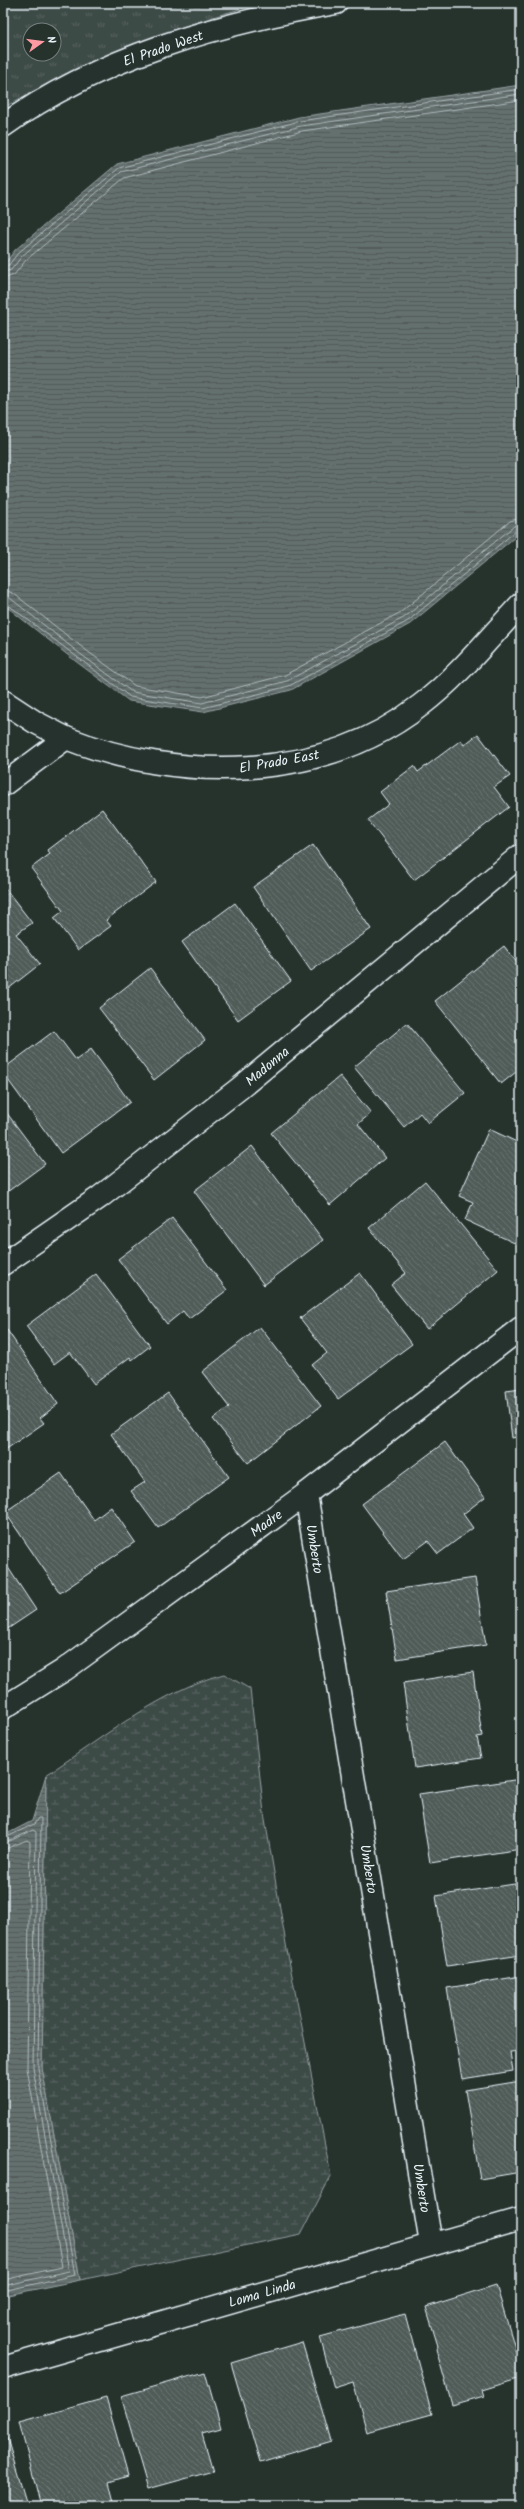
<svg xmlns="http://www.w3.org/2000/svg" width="524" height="2509" font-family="Kalam,sans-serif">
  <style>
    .wetland { fill: url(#wetland-marsh); stroke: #939ea0 }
    .park { fill: url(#park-tufts); stroke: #939ea0; fill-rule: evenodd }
    .water { fill: url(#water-rules); stroke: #98a3a5 }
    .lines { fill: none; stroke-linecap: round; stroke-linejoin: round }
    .shore { stroke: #b3bdc0; stroke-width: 1 }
    .building { fill: url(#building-back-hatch); stroke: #e8f1f8 }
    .street-casing { stroke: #e8f1f8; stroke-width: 25 }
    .street { stroke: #26332d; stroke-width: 22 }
    .labels { text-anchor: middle; stroke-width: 4; stroke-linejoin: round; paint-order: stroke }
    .street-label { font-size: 14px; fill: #e8f1f8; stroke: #26332d }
  </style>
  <defs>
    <pattern id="wetland-marsh" width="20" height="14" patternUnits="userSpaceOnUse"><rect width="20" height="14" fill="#3e4b47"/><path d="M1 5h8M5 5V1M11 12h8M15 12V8" fill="none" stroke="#5a6562"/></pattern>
    <pattern id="park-tufts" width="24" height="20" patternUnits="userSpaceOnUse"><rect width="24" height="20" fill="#3e4b47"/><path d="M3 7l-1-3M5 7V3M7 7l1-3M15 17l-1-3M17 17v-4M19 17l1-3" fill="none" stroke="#5a6562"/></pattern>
    <pattern id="water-rules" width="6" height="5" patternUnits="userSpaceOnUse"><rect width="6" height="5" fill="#636f6d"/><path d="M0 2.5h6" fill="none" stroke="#535a5a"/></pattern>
    <pattern id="building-back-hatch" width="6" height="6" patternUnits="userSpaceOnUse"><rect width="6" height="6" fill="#505c59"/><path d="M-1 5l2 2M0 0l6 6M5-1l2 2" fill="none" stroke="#697472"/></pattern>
  </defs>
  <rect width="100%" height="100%" fill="#26332d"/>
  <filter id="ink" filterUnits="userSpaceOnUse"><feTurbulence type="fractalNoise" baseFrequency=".025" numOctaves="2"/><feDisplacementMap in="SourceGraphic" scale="8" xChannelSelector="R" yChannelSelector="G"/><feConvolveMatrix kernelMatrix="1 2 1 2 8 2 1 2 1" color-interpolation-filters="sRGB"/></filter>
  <g filter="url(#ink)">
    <path class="wetland" d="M224,1674l26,15 14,124 23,137 44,226 -30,58 -221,46 -38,-212 4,-293c52,-34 117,-86 178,-101z"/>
    <path class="park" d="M3,3h259c-91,24 -178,58 -259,105zM30,30h24v24h-24z"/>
    <g class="water">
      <path d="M521,85v447l-111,92 -119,66 -88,22 -74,-11 -55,-41 -71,-56v-338l12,-16 102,-86 182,-47z"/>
      <path d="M46,1775l-4,293 38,212 -77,16v-460l29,-15z"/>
    </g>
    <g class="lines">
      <g class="shore">
        <path d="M3,268l5,-2 10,-13 101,-85 181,-47 221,-32"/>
        <path d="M3,273l8,-3 11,-14 99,-84 180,-46 220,-32"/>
        <path d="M3,279l11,-4 12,-15 98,-82 178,-47 219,-31"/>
        <path d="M3,590l10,3 70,55 52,38 67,11 83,-22 116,-63 109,-91 11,-3"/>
        <path d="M3,596l7,2 69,55 53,39 70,11 85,-22 118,-64 109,-91 7,-2"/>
        <path d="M3,601l127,96 73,11 86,-22 119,-65 109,-91 4,-1"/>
        <path d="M3,1839l31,-15 4,-6h3l-3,250 37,207 -72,16"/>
        <path d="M3,1844l30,-14 3,2 -3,236 36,203 -66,15"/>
        <path d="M3,1850l24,-10 3,2 -3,226 35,199 -59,13"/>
      </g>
    </g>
    <g class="building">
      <path d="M478,734l32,42 -16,11 15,20 -95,73 -46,-60 21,-16 -9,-12 34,-26 4,6 43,-32 3,5z"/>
      <path d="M102,809l54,73 -50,38 5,6 -33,24 -24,-32 9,-7 -32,-43 19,-14 -2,-4z"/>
      <path d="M313,845l58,84 -60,42 -58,-84z"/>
      <path d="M5,888l27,35 -16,11 24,30 -37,29v-103z"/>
      <path d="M235,903l56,78 -53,39 -56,-78z"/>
      <path d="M504,946l17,22v100l-20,16 -66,-83z"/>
      <path d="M150,968l55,72 -51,40 -55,-72z"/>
      <path d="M407,1023l58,70 -37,30 -8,-10 -16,14 -50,-60z"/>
      <path d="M54,1031l22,29 15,-11 39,53 -69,51 -58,-80v-4z"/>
      <path d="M340,1076l31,37 -13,11 27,34 -55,47 -59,-72z"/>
      <path d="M3,1108l42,56 -42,31z"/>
      <path d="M489,1129l32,15v102l-56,-26 8,-18 -14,-6z"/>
      <path d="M252,1146l71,94 -59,45 -70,-94z"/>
      <path d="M425,1181l73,89 -71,59 -36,-44 15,-12 -37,-45z"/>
      <path d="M172,1218l55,72 -38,29 -6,-8 -16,13 -49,-65z"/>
      <path d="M360,1273l52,71 -74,55 -26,-34 15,-12 -27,-35z"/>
      <path d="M96,1274l54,72 -18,14 -2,-3 -36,27 -24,-32 -16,12 -28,-38z"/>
      <path d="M260,1327l61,79 -73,57 -35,-44 16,-12 -27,-35z"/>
      <path d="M7,1330l51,74 -18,14 4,5 -39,27 -2,-4v-113z"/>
      <path d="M521,1389v47l-9,2 -6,-47z"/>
      <path d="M168,1393l61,84 -71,51 -27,-37 14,-9 -34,-48z"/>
      <path d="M445,1442l40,55 -22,17 10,14 -35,26 -10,-13 -25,18 -41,-55z"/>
      <path d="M61,1473l33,47 17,-13 24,35 -75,51 -55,-81z"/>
      <path d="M3,1560l33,50 -33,22z"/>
      <path d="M475,1578l11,67 -89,14 -11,-68z"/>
      <path d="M473,1672l9,64 -5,1 4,21 -66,10 -12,-85z"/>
      <path d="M521,1779v70l-91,14 -11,-69z"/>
      <path d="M521,1883v72l-74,11 -11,-70z"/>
      <path d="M521,1976v75l-11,1 3,19 -51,8 -15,-91z"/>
      <path d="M521,2081v91l-41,7 -15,-89z"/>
      <path d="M496,2285l25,83v10l-39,12 2,6 -32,9 -16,-56 2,-3 -12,-39z"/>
      <path d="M405,2314l27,100 -65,18 -14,-50 -19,6 -14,-51z"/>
      <path d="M302,2342l29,99 -71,21 -29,-99z"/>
      <path d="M205,2372l16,56 -19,5 11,38 -65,18 -27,-93z"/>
      <path d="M106,2398l22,78 -19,6 6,24h-74l-22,-84z"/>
      <path d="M3,2425l24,80 -4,1h-20z"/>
    </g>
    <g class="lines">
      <g class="street-casing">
        <g id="street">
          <path d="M3,126c96,-69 217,-103 333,-123"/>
          <path d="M3,701l32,21 31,16"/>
          <path d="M3,785l63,-47c111,44 256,45 355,-33 37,-28 68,-67 100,-101"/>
          <path d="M3,1264l97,-67 140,-109 281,-233"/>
          <path d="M306,1494l125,750"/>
          <path d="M3,1708l61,-38 242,-176 215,-166"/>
          <path d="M3,2368l518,-149"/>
        </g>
      </g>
      <use href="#street" class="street"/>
    </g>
  </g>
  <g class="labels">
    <g class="street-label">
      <text transform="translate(163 48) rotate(-19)" y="5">El Prado West</text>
      <text transform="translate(279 761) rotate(-10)" y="5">El Prado East</text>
      <text transform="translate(267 1066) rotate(-40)" y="5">Madonna</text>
      <text transform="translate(266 1523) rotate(-36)" y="5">Madre</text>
      <text transform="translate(315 1549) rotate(81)" y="5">Umberto</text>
      <text transform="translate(369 1869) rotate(81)" y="5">Umberto</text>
      <text transform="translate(422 2188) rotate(81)" y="5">Umberto</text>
      <text transform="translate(262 2293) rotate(-16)" y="5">Loma Linda</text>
    </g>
  </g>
  <rect width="524" height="2509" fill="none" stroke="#26332d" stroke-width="16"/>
  <rect x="8" y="8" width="508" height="2493" fill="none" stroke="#e8f1f8" stroke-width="1.5" filter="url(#ink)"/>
  <g transform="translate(42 42) rotate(76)"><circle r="19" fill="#26332d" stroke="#747f7e"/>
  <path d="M0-3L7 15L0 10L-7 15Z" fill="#ff9aa2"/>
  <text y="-6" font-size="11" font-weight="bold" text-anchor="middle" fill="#e8f1f8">N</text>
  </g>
</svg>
